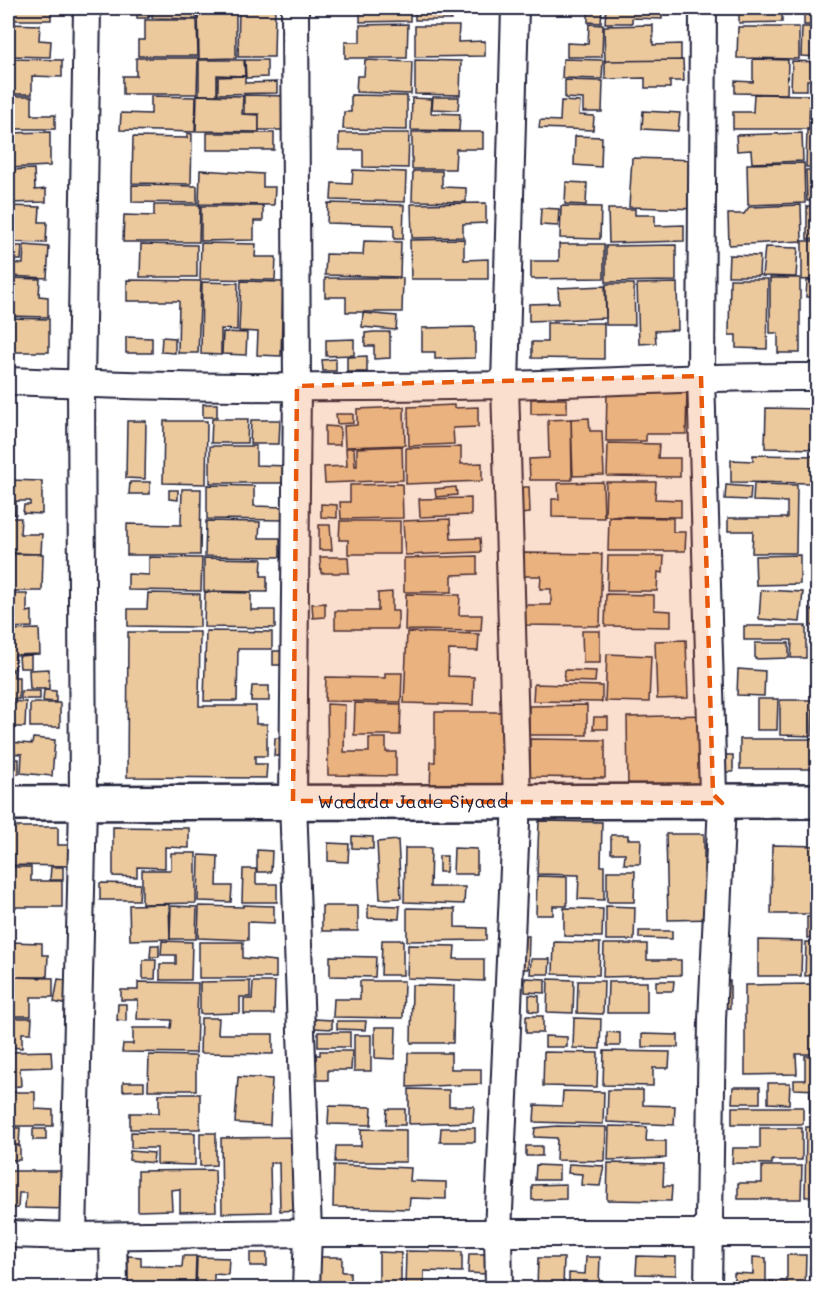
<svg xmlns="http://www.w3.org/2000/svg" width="825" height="1296" font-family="Mali,sans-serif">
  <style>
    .building { fill: #ecc89d; stroke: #22223b; stroke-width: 1.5 }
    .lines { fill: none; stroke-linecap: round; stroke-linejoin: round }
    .street-casing { stroke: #22223b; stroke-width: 30 }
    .secondary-casing { stroke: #22223b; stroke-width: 38 }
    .street { stroke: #fff; stroke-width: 26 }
    .secondary { stroke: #fff; stroke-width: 33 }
    .marked { fill: #e8590c; fill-opacity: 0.2; stroke: #e8590c; stroke-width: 4.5; stroke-dasharray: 12 8; stroke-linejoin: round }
    .labels { text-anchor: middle; stroke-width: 4.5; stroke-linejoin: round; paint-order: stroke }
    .street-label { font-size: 18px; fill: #22223b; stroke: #fff }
  </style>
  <rect width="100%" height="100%" fill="#fff"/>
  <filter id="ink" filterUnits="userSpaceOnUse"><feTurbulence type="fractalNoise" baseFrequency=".0167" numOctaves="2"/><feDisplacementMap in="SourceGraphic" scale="12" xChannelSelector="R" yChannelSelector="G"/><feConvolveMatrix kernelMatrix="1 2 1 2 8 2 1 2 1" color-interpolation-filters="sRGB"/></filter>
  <g filter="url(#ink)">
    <g class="building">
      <rect x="8" y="8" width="43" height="12"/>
      <rect x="137" y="8" width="12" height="10"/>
      <path d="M152,8h45v11l-45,-1z"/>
      <path d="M198,8h38v50l-37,1z"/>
      <path d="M239,8h36l-1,49h-36z"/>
      <path d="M360,8h50v13l-50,1z"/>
      <rect x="415" y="8" width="36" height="12"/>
      <path d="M588,8h14l-1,15 -13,-1z"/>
      <path d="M606,8h56v11l-30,-1v5h-27z"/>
      <path d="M739,8h43v14l-43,1z"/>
      <rect x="804" y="8" width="14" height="17"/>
      <path d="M145,20h52l1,36h-60v-16h7z"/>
      <path d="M8,24l32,1 -1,15 12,1 -1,16 -42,-1z"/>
      <path d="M408,24l-1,34h-62v-16h15v-17z"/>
      <path d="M589,24l14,1 -1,32h-35v-14l21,1z"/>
      <path d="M653,25v20l28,-1v18l-76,1 -1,-37z"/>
      <path d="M415,26h44l-1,16 27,-1v15l-70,1z"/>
      <path d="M738,27h61v32l-62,-1z"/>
      <path d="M802,27h16v30l-17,-1z"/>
      <path d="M136,58h62l-1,36h-74v-18h13z"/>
      <path d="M8,59l54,1v17l-30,-1v18h-24z"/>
      <path d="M563,59l40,1 -1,19 -40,-1z"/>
      <path d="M753,59l35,1 -1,34 -52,-1v-12l18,1z"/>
      <path d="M199,60h45l1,16 -28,-1v20h-18z"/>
      <path d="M245,60h22v17l-21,1z"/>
      <path d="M365,60l47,2 -1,32 -55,-2 1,-16h7z"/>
      <path d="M415,60l46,1 -1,34 -45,-1z"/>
      <path d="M683,60l1,21h-14v7h-25v-10l-40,1v-18z"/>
      <path d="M792,61l26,1 -1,18h-10v10h-16z"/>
      <path d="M245,76v7l32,-1v11l-59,1v-17z"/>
      <path d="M565,80l38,1 -1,31h-19v-13l-18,-1z"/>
      <path d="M754,94l56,1 -1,34h-76v-17h20z"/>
      <path d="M197,95l46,1 -1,18 17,1v17l-63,-1z"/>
      <path d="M244,95l45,1v34h-30v-16h-15z"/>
      <path d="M351,95l56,1v34l-64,-1 1,-17h7z"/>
      <path d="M8,96h24v19h23v14h-47z"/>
      <path d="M151,96l45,1 -1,35 -75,-2 1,-17 30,1z"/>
      <path d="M433,97h26l-1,13 -26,-1z"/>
      <path d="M412,98l20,1 -1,14 29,1 -1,17 -48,-1z"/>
      <path d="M561,101l19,1 -1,13 15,1 -1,14 -54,-2 1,-8 20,1z"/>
      <path d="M643,111l37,2 -2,18 -36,-2z"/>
      <path d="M807,130l11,1v36h-12z"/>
      <path d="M50,132v34l-42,2v-35z"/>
      <path d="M412,132h71v17h-27l-1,20h-43z"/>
      <path d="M187,133l5,1 -1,50 -59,-1 1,-46 54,1z"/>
      <rect x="207" y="133" width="67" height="17"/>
      <path d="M339,133h70l-1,35 -45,-1v-17h-24z"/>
      <path d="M802,133l1,28 -51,2 -1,-13 -14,1 -1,-16z"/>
      <path d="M575,136l27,1 -1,30 -27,-2z"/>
      <path d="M632,158l68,2 -1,49 -70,-2z"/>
      <path d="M804,163l1,40 -57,2 -1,-41z"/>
      <path d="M34,169l1,21 11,-1v13l-38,1v-33z"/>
      <path d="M200,170l63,4v13h12l-1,18 -75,-1z"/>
      <path d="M353,170l53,2 -1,30 -74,-2 1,-17 20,1z"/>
      <path d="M806,170h12v31h-11z"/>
      <path d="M413,171h29v16l24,1v14l-54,-1z"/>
      <path d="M566,182l21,1 -1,22 -21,-1z"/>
      <path d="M132,185l65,1v17l-65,-1z"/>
      <path d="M328,203l76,2 -1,34h-9v-14l-67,-2z"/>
      <path d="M486,203v20l-23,1v13l-51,1 -1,-34z"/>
      <path d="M154,205h46l-1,37h-76l1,-27 30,1z"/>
      <path d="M801,205l1,36 -73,4 -1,-31h16l5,-7z"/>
      <path d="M8,206l32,1 -1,15h8l-1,21 -38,-1z"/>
      <path d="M201,206h62v15h-9v19l-53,1z"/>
      <path d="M561,206l40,1 -1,32 -40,-1z"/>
      <rect x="807" y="206" width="11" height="33"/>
      <path d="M541,208l18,1 -1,17 -18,-1z"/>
      <path d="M608,209h27v6h20v11l29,-1v16l-75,2z"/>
      <path d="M464,239v21l24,-1v20h-77l-1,-39z"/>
      <path d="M364,241l37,1 -1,35 -75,-2 1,-21 37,1z"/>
      <path d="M802,241h16v38l-16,1z"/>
      <path d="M201,243l55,1 -1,13h21l-1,23 -75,-1z"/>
      <path d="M141,244l56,1v32h-57z"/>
      <path d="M559,244h45v34l-73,1v-18h28z"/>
      <path d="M24,245l25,2 -2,31 -39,-2v-13l15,1z"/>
      <path d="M676,245v36l-70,1v-36z"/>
      <path d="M8,246h14l-1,14h-13z"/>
      <path d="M765,247l33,1 -2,29 -34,-1z"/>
      <path d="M729,255l31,1 -1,20h-31z"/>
      <path d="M8,278l32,1 -1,17 9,1v20l-40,-1z"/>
      <path d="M325,278h78l-1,34h-56v-15h-21z"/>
      <path d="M770,278h30v75h-22v-20h-8z"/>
      <path d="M730,279h38l-1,70 -31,-1v-13h-7z"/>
      <path d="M127,280l74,1 -3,72h-20l1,-52h-52z"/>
      <path d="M241,281l42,1 -2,74 -24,-1 1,-23 -19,-1z"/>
      <path d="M807,281h11v16h-12z"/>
      <path d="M202,282l36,1 -1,47 -16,-1v26l-20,-1z"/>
      <path d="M677,283l1,47 -23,1 1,12 -17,1 -2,-60z"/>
      <path d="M606,284h28l1,41h-29z"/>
      <path d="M605,286l1,32 -77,3v-17l30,-1 -1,-15z"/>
      <path d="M363,313l34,3 -1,14 -34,-3z"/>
      <path d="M8,318l41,1v33h-41z"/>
      <path d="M547,323h57v36l-72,-1v-16h15z"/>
      <path d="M475,327v31l-40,1v-7h-13v-24z"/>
      <path d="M223,332l24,1 -1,22 -24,-1z"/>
      <path d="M374,332h16v26l-16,1v-13h-9v-13z"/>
      <path d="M126,337l26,1v15h-26z"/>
      <path d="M162,337l13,1v15l-14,-1z"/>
      <path d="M354,339v16l-28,1v-16z"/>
      <path d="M367,356v16h-20v-15z"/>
      <path d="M336,359v12h-13l-1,-11z"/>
      <path d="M607,389l80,1 -1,44h-40v7h-40z"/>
      <path d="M531,399h36v14l-36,1z"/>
      <rect x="203" y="404" width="14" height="13"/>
      <path d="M454,405v3l24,-1v20l-25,1 1,16 -45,2 -1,-39z"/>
      <path d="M404,407l1,38 -60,2 -1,-21 13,-1v-16z"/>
      <path d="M766,408l52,1v40l-53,-1z"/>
      <path d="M336,414h17v9l-16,1z"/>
      <path d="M589,418l1,13h12l2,44 -31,1 -2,-57z"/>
      <path d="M212,419h36l-1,24h-36z"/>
      <path d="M571,419l1,61h-42l-1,-21 20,-1 -1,-38z"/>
      <path d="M251,420h29l-1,24h-29z"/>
      <path d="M127,421h19l-1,58 -19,-1z"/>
      <path d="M164,421h43l-1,63 -43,-1z"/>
      <path d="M325,426l15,1v18h-15z"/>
      <path d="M608,443l51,1 -1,14h22v19l-73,-1z"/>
      <path d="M210,446h46v19l33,1v17h-79z"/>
      <path d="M402,446l1,34 -78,3 -1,-16 23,-1 -1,-18h8l1,18h2v-18z"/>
      <path d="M461,447v17l21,-1v18l-76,3v-36z"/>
      <path d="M753,455l62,1 -1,27 -83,-1v-22l22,1z"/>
      <path d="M8,480l34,1v33l-19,-1 1,-8h6v-4h-14v13h-8z"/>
      <path d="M130,482h20v12h-21z"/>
      <path d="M603,482l1,36 -52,-1v-18h7l-1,-16z"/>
      <path d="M606,482h50l-1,17 26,1v17l-76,-1z"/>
      <path d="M815,482h3v73h-4z"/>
      <path d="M402,484l1,34 -62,1 -1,-17h10v-17z"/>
      <path d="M754,484l43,1 -1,68h-44l1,-22h-25v-13h59v-16l-34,-1z"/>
      <path d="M207,485l47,1v20l30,1v13l-77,-1z"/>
      <path d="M726,485l25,2 -1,13 -25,-1z"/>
      <path d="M456,487l1,8 -21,2 -1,-8z"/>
      <path d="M519,487h10l1,26 -10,1z"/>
      <path d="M182,489h19l-1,66h-73v-31l54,1z"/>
      <path d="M169,490h9v10l-9,-1z"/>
      <path d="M471,498v17l-51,2 -1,-18z"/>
      <path d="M321,504l16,1v13l-16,-1z"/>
      <path d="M609,517l64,1v14h13l-1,19h-77z"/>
      <path d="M8,518h13l-1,16h22l-1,20 -33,-1z"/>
      <path d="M450,519l1,20 29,-1 1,14 -76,3 -2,-34z"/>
      <path d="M206,521l54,1 -1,16h21v19l-75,-1z"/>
      <path d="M340,521h60v33h-52v-14h-9z"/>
      <path d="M319,525h11l2,25h-13z"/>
      <path d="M524,553l78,1 -2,72 -76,-1 1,-20h26v-16h-11l1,-13h-17z"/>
      <path d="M8,554h35l-1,37h-34z"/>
      <path d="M800,555v29l-44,1 -1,-29z"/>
      <path d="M477,556v18l-25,1v17h-48v-34z"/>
      <path d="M608,556h56l-1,17 -5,-1 -1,19h-50z"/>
      <path d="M149,557l53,1 -1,33 -73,-1v-16l21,1z"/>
      <path d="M320,557h28l1,16h-28z"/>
      <path d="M204,558l58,1 -1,17h6v16l-63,-1z"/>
      <rect x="814" y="559" width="4" height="37"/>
      <path d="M761,590l42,2 -3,30 -41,-3z"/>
      <path d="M205,592l46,1v17h24v18l-71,-1z"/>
      <path d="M392,592v19h6v18h-63v-18h43v-18z"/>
      <path d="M148,593l52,1v33l-72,-1v-17h19z"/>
      <path d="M8,594h19v18l5,-1v16l-24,1z"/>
      <path d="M406,594l54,1 -1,20h23l-1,16 -76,-1z"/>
      <path d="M606,594l48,1v15l17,1v16l-66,-1z"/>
      <path d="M325,603v14l-12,1 -1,-14z"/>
      <rect x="811" y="610" width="7" height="16"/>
      <path d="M744,626h62v32h-15l1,-18h-48z"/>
      <path d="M39,629l1,25 -25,1v14h-7v-39z"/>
      <path d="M206,631l66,1v17h-34l-1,52h-33z"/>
      <path d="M582,631h18v32h-17z"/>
      <path d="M128,632h72l-1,74h57v18h11v32h-12v8h12l-1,14 -139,-1z"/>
      <path d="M407,632l72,2 -1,17 -29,-1 -1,26 26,1 -1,28 -69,-2z"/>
      <path d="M686,640l2,58 -31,1 -2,-58z"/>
      <path d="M755,643h34v15l-34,1z"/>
      <rect x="273" y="651" width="8" height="14"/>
      <path d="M607,654l44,2 -2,46 -44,-1z"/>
      <path d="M31,655v13h-11l-1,-12z"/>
      <path d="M49,669v20h-19l-1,-19z"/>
      <path d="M738,669l27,2 -1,25 -27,-1z"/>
      <path d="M565,670l31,1 -1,11 -31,-1z"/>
      <path d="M8,671h6v6h5v22h-11z"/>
      <path d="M385,673h17l-1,29 -76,-1 1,-24 59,1z"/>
      <path d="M534,684l68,2v16l-69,-1z"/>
      <path d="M252,686h17v15h-18z"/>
      <path d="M44,690l12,1v11l-13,-1z"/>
      <rect x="21" y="691" width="19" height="8"/>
      <path d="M757,699h21l-1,31h-20z"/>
      <path d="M780,700h33l-1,36 -32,-1z"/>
      <path d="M8,701l18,1 -1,25h-17z"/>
      <rect x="30" y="703" width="30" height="24"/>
      <path d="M355,703l46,1 -1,31h-46z"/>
      <path d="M327,704l18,1 -1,47h25v-14h17v14h10v24l-68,-1z"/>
      <path d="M587,705v30h-58v-29z"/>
      <path d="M435,712h72l-1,75h-76l1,-25h4z"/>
      <path d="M705,715l2,70 -79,2 -1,-70z"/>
      <path d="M594,717h14v12h-15z"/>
      <path d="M33,738l22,2 -3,36 -31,-3 1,-19 -14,-1 1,-11 23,2z"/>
      <path d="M275,738l12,1 -1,17h-12z"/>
      <path d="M530,739l75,1v38l-75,-1z"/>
      <rect x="740" y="739" width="78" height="30"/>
      <rect x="717" y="755" width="16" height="17"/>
      <rect x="8" y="759" width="11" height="15"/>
      <path d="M539,821l63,1 -1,44h3v34l-26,-1 1,-24 -42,-1z"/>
      <path d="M8,827h50v18h15v21l-65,-1z"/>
      <path d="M113,827l76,1v20l-24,-1v21l-28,-1v10l-24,-1z"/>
      <path d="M666,834h38v38h9l1,47 -46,1z"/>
      <path d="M611,835h17v4h13l-1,25h-16l1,-11h-14z"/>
      <path d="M352,836l21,1v12l-21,-1z"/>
      <path d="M398,840l3,58 -21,1 -3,-57z"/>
      <path d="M328,843l21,1 -1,18 -20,-1z"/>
      <path d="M772,845l46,1v68h-47z"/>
      <path d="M405,848h26l-1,39h35l-1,17 -60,-2z"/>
      <path d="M454,848l23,1v25h-24z"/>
      <path d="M257,850l15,1 -1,21h-14z"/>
      <path d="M171,853h25v50l-54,1v-34h29z"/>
      <path d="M199,855l19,1 -1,30h15l-1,16 -33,-1z"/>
      <path d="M439,856h8l-1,16h-7z"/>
      <path d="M8,867h23v14h31v26h-54z"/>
      <path d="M51,867h12v13h-13z"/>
      <path d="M243,869h13v15h21v18h-35z"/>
      <path d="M607,871h28l-1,31h-27z"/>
      <path d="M537,876l30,1v29h-14v9h-17z"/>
      <path d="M100,883l40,1 -1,16h-39z"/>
      <path d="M169,904l1,35 -40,1 -1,-35z"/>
      <path d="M243,905l31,1v17l-26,-1v18l-50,-2 1,-32 44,1z"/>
      <path d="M368,905l32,1 -1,13 -31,-1z"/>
      <path d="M171,906l26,1 -1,32h-26z"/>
      <rect x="322" y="906" width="36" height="25"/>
      <path d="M606,906l29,1 -1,33h-28z"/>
      <path d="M407,908l48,1v18l31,1v12l-79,1z"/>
      <path d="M564,908l39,1 -1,28 -38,-1z"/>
      <path d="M818,916v22h-11v-21z"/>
      <path d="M639,931h33v8l-33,-1z"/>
      <path d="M515,936h14l-1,33h-14z"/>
      <path d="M382,940h21v35h-22z"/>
      <path d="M758,940l44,1 -1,35h-43z"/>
      <path d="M162,941l30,1 -1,38h-31v-16h16v-9h-15z"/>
      <path d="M8,942l34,1v12h6l-1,22h-39z"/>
      <path d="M199,942h44v16l33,3v17h-77z"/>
      <path d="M554,942l46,1 -1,32 -46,-1z"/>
      <path d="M806,942h12v33l-13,1z"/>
      <path d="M604,944h43v16h34v15l-78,2z"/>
      <path d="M151,945h8v12h-9z"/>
      <path d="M408,945l47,1 -1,13h30v22l-77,-3z"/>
      <path d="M330,956l46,1 -1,20 -45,-1z"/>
      <path d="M531,959h19l-1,15h-19z"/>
      <path d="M143,960h13l-1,19h-12z"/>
      <path d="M8,977l45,1v19h-22v19h-23z"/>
      <path d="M525,978l20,1v14l-20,-1z"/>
      <path d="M58,979l14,2 -5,24 -13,-3z"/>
      <path d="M548,979l26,1 -1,33 -26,-1z"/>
      <path d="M250,981v16h-10v16l-40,1v-32z"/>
      <path d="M360,981h44l-1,37 -70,-1 1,-18h26z"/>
      <path d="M578,981h26l-1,33 -26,-1z"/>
      <path d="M656,981h18l-1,10h-17z"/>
      <path d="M719,981h11v27l-11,1z"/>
      <path d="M138,982l60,1 -2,70 -74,-1 1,-8h10v-16h38l1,-8 -35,-1 1,-19h-17v-10h17z"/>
      <path d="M253,982h22l-1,32h-30v-15h8z"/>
      <path d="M608,982h39v31h-40z"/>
      <path d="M817,984l1,70h-22l1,20 -52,1v-90z"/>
      <path d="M412,985l42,1 -1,57h-42z"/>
      <path d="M529,995l10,1v16l-10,-1z"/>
      <path d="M118,1004h8v17l-9,-1z"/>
      <rect x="526" y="1016" width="17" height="17"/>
      <path d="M8,1018h24l-1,15h-9v15l-14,-1z"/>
      <path d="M201,1018h18l-1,16h55v20l-73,-1z"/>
      <path d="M574,1018l27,1 -1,30 -27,-1z"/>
      <path d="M314,1019l18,1v9l-19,-1z"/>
      <path d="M337,1021h29l-1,9 -28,-1z"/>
      <path d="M375,1027h21l-1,32 -20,-1z"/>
      <rect x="318" y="1032" width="32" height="15"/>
      <path d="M607,1032l13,1v13h-13z"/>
      <path d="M642,1034l36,1v12h-36z"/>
      <rect x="354" y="1035" width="17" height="36"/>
      <path d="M545,1036l22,1v10h-22z"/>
      <path d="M51,1051l1,16 -32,1 1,18 -13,1v-35z"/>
      <path d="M320,1051h32l-1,19h-23v10h-14v-25h6z"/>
      <path d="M604,1051l66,1 -1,16h-16v18l-50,-1z"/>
      <path d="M544,1052l54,1 -1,34 -54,-1z"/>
      <path d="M408,1053h43v16h30v15l-74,3z"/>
      <path d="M149,1055l47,1v34h-48z"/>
      <path d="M805,1056h13v34l-24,-1v-9h11z"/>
      <path d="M238,1077l34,2 -2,46 -35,-2z"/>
      <path d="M123,1082h21v8l-21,1z"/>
      <path d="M768,1083h22l-1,21 -21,-1z"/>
      <path d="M733,1087h27v16h-28z"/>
      <path d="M409,1089l40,1v16h25l-1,16 -64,2z"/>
      <path d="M608,1090h35v15l32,1 -1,19 -67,-3z"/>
      <path d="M563,1091l41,1 -1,32 -69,-2 1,-17 27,1z"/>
      <path d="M8,1092h27v17l18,1v16h-45z"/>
      <rect x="810" y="1092" width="8" height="24"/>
      <path d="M159,1094h41v35h-70v-16h29z"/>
      <path d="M329,1106l43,1 -1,18 -43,-1z"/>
      <rect x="732" y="1107" width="71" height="17"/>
      <path d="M387,1109h18v16h-19z"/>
      <path d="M557,1126l49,1 -1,34 -49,-1 1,-22 -23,-1 1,-9z"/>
      <path d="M609,1126l38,1 -1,14h20v17l-58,2z"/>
      <path d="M806,1127h12v69l-13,1z"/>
      <path d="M8,1128h12l-1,17h-11z"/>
      <path d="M441,1128h34v14h-35z"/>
      <path d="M760,1128h42v32h-30v4l-40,-1 1,-15h27z"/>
      <rect x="33" y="1129" width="13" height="11"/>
      <path d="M361,1129l45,1v32h-71l1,-16h25z"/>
      <path d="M131,1132l64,1v32l-38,-1v-16h-26z"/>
      <path d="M200,1133h16v32l-16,1z"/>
      <path d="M298,1137l1,73 -19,1 -1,-48h-9l1,49 -49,1 -1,-75z"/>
      <rect x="8" y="1146" width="12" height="14"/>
      <rect x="526" y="1146" width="16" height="10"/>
      <path d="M130,1151l24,2 -1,10 -24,-3z"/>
      <path d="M608,1163l56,1 -1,22h9l-1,15 -64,-1z"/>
      <path d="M569,1164l35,2 -4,20 -19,-1 1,-11 -14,-1z"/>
      <path d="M334,1165l77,3 -1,13 36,1v17l-36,-1 -1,11 -76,-2z"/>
      <path d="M536,1165l23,1v14h-24z"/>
      <path d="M762,1166h40l-1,33h-63v-16h24z"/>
      <path d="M215,1170l1,41 -36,1v-23l-9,1 1,20 -34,1v-40z"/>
      <path d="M8,1171h63l-1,38 -45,-1 1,-15h-7l-1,15h-10z"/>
      <path d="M566,1184v15l-34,1v-15z"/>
      <path d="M406,1251l56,1v20l-38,-1v17h-19z"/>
      <path d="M379,1252l22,1v35h-22z"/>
      <rect x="250" y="1253" width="17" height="13"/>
      <path d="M469,1254h17v20l-18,-1z"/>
      <path d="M787,1255h19l-1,33h-35v-7l17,1z"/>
      <path d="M128,1256l13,1v9l41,1 1,-11h13l-1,32h-68z"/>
      <path d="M637,1256l39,1v18l-40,-1z"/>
      <path d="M197,1257l32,1 -1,17 -14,-1v14h-18z"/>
      <path d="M318,1257h24v15h8v16h-33z"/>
      <path d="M586,1257h14l-1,28h-4v3h-26v-15l16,1z"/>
      <path d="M753,1257l13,1v30h-32v-15l19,1z"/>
      <path d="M538,1258h26l-1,30h-26z"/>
      <rect x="810" y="1266" width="8" height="22"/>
    </g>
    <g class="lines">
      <g class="street-casing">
        <g id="street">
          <path d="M295,8l2,378 -4,415 15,432 -2,55"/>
          <path d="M703,8l-2,368 12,418 9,9 -10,217 -4,268"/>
          <path d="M8,381c165,7 332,8 497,4 105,-3 208,-9 313,-8"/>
          <path d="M8,1234l65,2 235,-3h510"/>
          <path d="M73,1236l10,-433 -2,-419 6,-376"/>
          <path d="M113,1236l1,52"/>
          <path d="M499,1288l-1,-55 19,-433 -12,-415 10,-377"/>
        </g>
      </g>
      <g class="secondary-casing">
        <g id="secondary">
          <path id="s1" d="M8,803l810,-2"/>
        </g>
      </g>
      <use href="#street" class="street"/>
      <use href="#secondary" class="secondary"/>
    </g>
  </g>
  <path class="marked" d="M701,376l12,418 9,9 -429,-2 4,-415z"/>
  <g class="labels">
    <g class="street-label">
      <text dy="6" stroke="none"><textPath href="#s1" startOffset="405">Wadada Jaale Siyaad</textPath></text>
    </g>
  </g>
  <rect width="825" height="1296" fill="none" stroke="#fff" stroke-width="30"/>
  <rect x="15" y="15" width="795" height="1266" fill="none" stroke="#22223b" stroke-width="2" filter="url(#ink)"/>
</svg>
